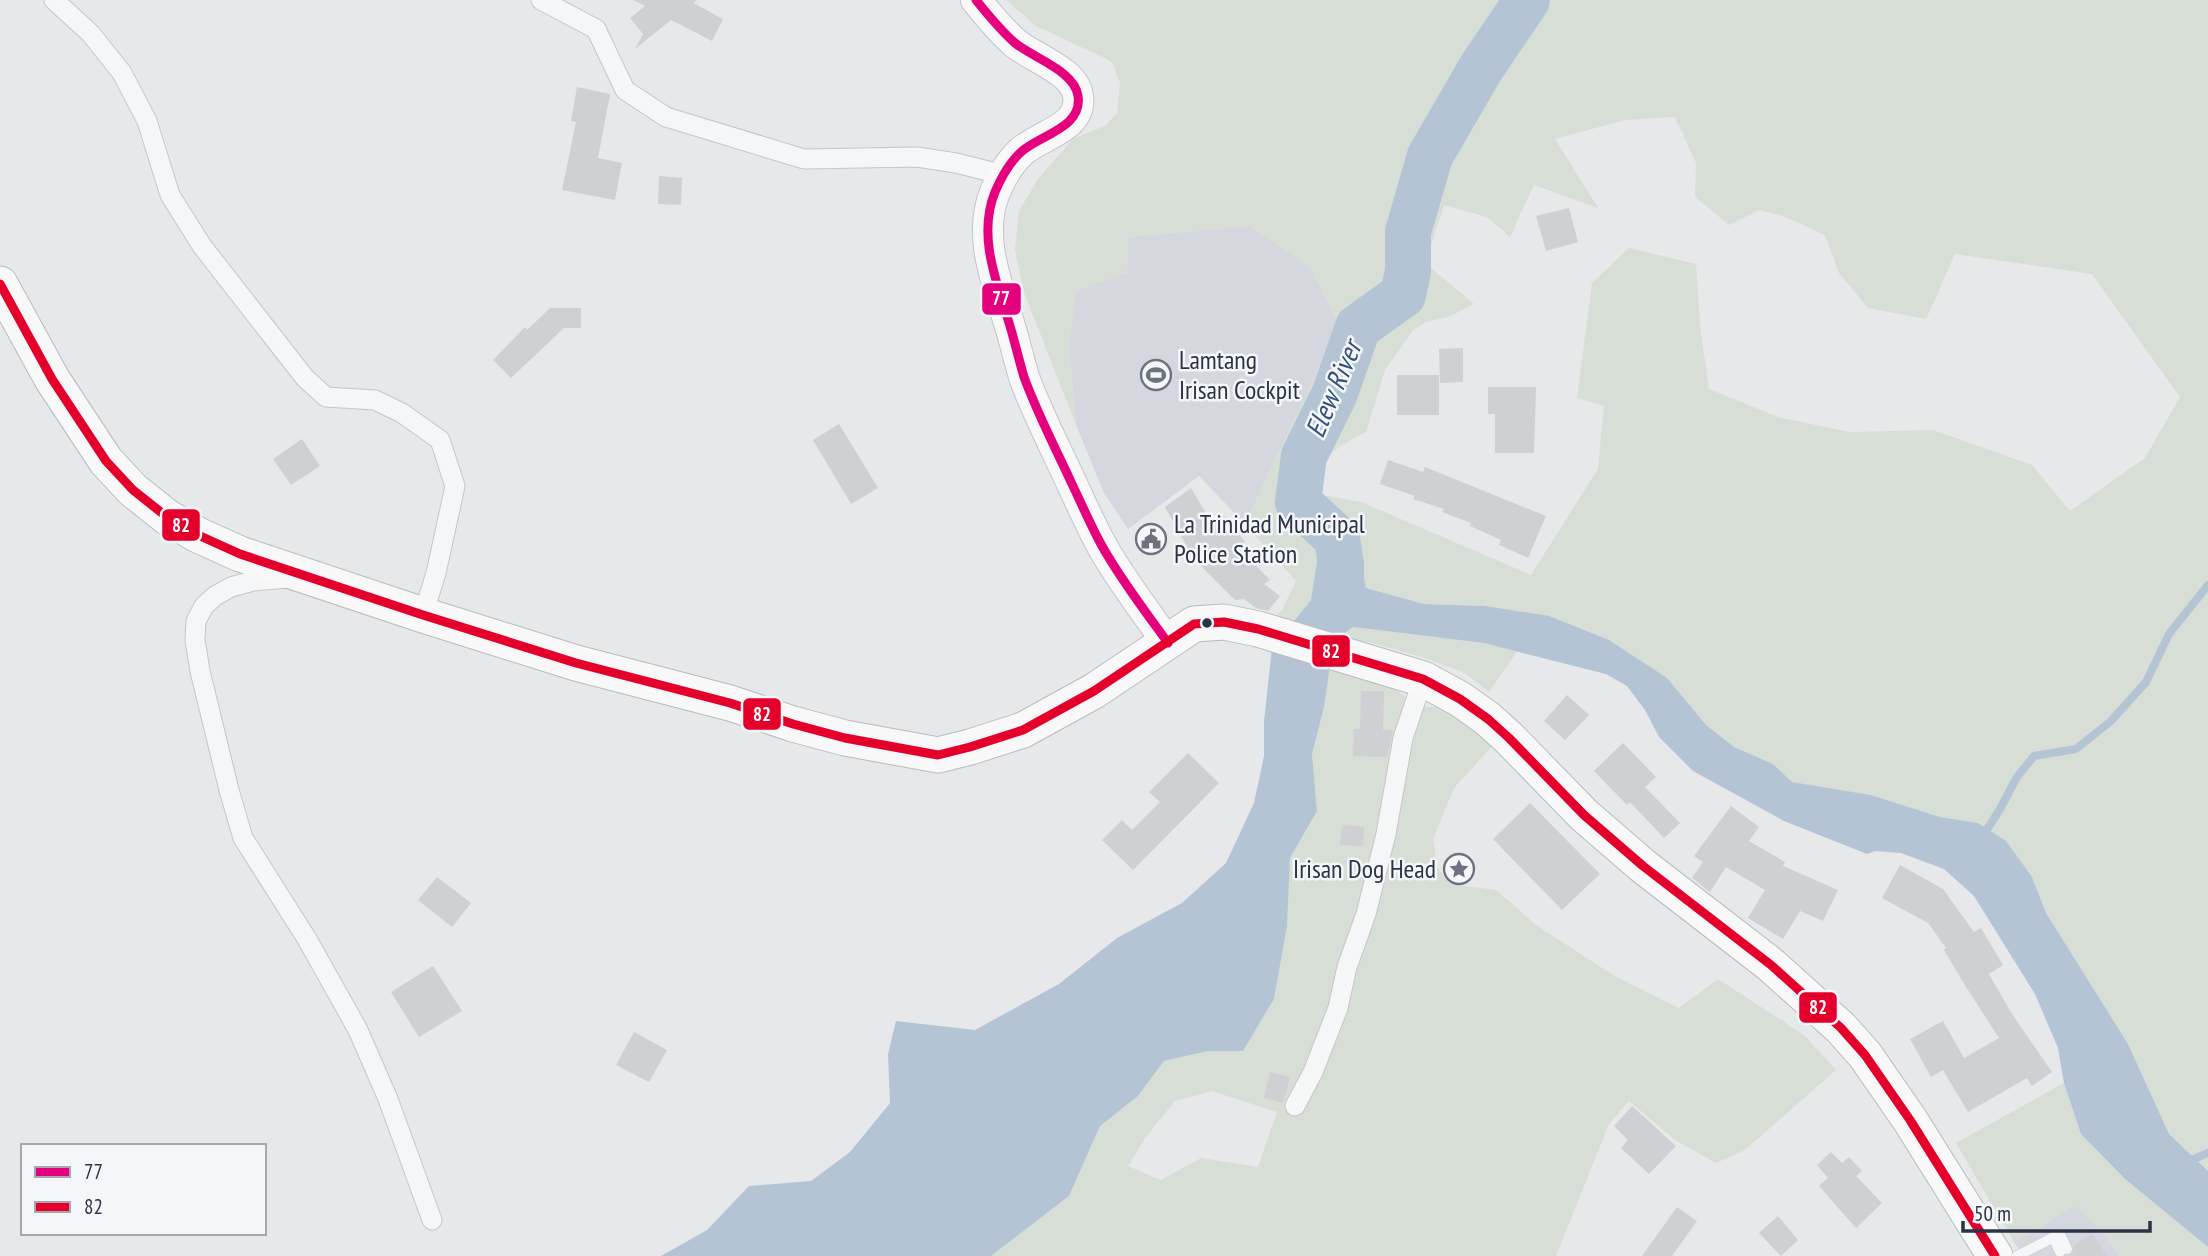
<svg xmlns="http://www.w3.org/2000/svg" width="2208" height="1256" font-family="'PT Sans Narrow',sans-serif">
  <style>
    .built { fill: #d4d7dd }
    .green { fill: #d6ded6; fill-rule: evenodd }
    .water { fill: #b4c4d5 }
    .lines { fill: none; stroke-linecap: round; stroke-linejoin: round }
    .stream { stroke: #b4c4d5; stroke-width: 8 }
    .river { stroke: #b4c4d5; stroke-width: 46 }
    .building { fill: #ced0d3 }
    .lane-casing { stroke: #c4c6c8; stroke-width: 11 }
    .street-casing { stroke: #c4c6c8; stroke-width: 21 }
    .primary-casing { stroke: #c2c5c8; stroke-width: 32 }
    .highway-casing { stroke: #b8bbbf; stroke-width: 37 }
    .lane { stroke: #f5f6f7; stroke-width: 10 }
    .street { stroke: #f5f6f7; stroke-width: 19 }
    .primary { stroke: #f8f8f8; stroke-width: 30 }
    .highway { stroke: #f8f8f8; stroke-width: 35 }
    .bus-1-casing { stroke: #f4f6f9; stroke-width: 14 }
    .bus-2-casing { stroke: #f4f6f9; stroke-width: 14 }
    .bus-1 { stroke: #e5007d; stroke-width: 9 }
    .bus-2 { stroke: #e4002b; stroke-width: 9 }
    .bus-dot { fill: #2b3445; stroke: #f4f6f9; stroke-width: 2.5 }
    .labels { text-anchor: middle; stroke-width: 5; stroke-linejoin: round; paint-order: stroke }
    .poi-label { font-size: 26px; fill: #2b3445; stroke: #f4f6f9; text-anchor: start }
    .water-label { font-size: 28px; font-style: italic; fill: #34527a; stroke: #f4f6f9 }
    .line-badge { stroke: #f4f6f9; stroke-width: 2.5 }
    .badge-label { font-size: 19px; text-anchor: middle; font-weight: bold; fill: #fff }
  </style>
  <rect width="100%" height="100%" fill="#e6e8ea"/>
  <g class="built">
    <path d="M1250,226l61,42 28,57 -94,199 -46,-48 -71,53 -24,-36 -28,-68 -7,-79 7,-56 51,-17 1,-36z"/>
    <path d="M2076,1205l26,26 17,25h-96l-9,-14z"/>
  </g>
  <g class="green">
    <path d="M1007,0h1201v1171l-39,-37 -41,-90 -82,-131 -14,-36 -54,-54 -38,-6 -69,-22 -79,-13 -19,-18 -39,-17 -28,-22 -39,-47 -182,-72 -61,-2 -58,-16 -51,-8 -4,20 -20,24 -19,-4 10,-10 14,-29 -51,-57 94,-199 -28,-57 -61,-42 -122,11 -1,36 -51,18 -7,55 7,79 -52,-133 -9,-42 4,-39 19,-32 35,-40 32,-13 12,-13 3,-31 -9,-21 -77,-36zM1675,117l21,46 -1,34 34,28 30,-15 24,6 42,19 14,38 29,35 58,11 29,-65 137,20 88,123 -35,61 -75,53 -38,-46 -99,-35 -84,2 -71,-15 -69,-28 -9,-63 -4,-62 -67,-16 -37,35 -15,115 27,8 -6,63 -67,106 -170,-73 -45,-8c-14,-28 29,-52 50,-62l19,-62 28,-40 15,-9 21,-4 25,-13 -49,-41 19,-58 43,12 23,20 24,-52 64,23 -43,-69 70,-19z"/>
    <path d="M1353,627c55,8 111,11 165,23l-29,42 -24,-19 -43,-16 -53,-15 -31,-4z"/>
    <path d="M1330,666l48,12 43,29h28l47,35 -42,46 -21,51 4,28 13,17 46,6 40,35 77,50 66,33 39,-29 86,56 32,35 -91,80 -29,13 -41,-23 -46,-39 -20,23 -53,132h-565l78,-60 31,-70 38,-30 26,-35 44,-10h35l31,-52 13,-73 3,-68 27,-47 -5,-57 12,-47zM1212,1091l65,21 -19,55 -57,-9 -40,22 -33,-14 17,-28 30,-37z"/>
    <path d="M2064,1083l17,51 44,45 83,68v9h-89l-17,-25 -26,-26 -62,37 -58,-99z"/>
  </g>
  <path class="water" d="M1358,552l8,36 58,16 61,2 64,10 60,24 58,38 39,47 28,22 39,17 19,18 79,13 69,22 38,6 28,18 26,36 14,36 82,131 41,90 39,37v76l-83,-68 -44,-45 -17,-51 -6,-35 -23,-54 -61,-98 -30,-27 -43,-16 -26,-2 -8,3 -83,-33 -91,-50 -34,-34 -14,-27 -18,-24 -21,-12 -122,-31 -131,-16 -15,11 -8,28 -6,41 -12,47 5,57 -27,47 -3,68 -13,73 -31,52h-35l-44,10 -26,35 -38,30 -31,70 -78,60h-330l46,-26 42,-44 62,-5 39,-29 40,-49 -2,-49 8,-33 79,9 84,-46 58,-46 65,-35 44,-40 28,-60 10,-47v-35l8,-73 39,-48 7,-44z"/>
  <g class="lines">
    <g class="stream">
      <path d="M1983,836l17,-27 17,-32 17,-21 42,-7 35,-28 35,-39 23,-48 39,-49"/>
      <path d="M2185,1163l23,-10"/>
    </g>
    <path class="river" d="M1341,603v-38l-4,-27 -39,-36 6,-46 31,-63 23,-66 45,-32 5,-24v-39l22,-76 51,-88 46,-68"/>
  </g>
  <g class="building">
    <path d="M633,0h64l-4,3 30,16 -11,22 -41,-21 -36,29 8,-15 -13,-16 15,-12z"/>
    <path d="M577,87l33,7 -12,64 24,5 -7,37 -53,-10 14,-68 -5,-1z"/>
    <path d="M659,176l23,2 -1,27 -23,-1z"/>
    <path d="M1569,208l9,34 -32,9 -10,-35z"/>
    <path d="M550,308h31v20h-17l-53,50 -18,-18 32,-33 2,3z"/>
    <path d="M1463,348v34l-23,1 -1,-34z"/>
    <rect x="1397" y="375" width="42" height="40"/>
    <path d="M1488,387h48l-2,66h-39v-39h-7z"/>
    <path d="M839,424l39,64 -27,16 -38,-64z"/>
    <path d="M302,439l18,27 -29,19 -18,-26z"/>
    <path d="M1388,460l35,12 2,-5 121,49 -18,42 -29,-13 2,-5 -31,-14 1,-3 -29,-11 2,-3 -31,-10 2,-3 -35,-12z"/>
    <path d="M1191,488l22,37 12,-9 20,26 -7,5 32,33 -6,4 16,12 -12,15 -12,-3 -12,-9 -9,1 -41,-41 -29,-52z"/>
    <path d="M1361,691h23l-1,39h10l-6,27 -34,-1 1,-27h6z"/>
    <path d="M1567,695l22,20 -24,25 -21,-19z"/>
    <path d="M1623,743l33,34 -11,10 35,36 -16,15 -34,-36 -3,3 -33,-34z"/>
    <path d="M1188,753l31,30 -86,87 -31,-30 20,-20 10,10 28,-28 -11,-10z"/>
    <path d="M1530,803l70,71 -38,36 -69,-71z"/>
    <path d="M1731,806l28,21 -10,14 36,21 -2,4 55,24 -15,31 -23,-10 -17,28 -35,-21 17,-28 -39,-23 -16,25 -18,-14 11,-16 -9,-6z"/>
    <path d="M1342,825l22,2 -1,19 -23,-1z"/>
    <path d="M1900,865l43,24 31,43 7,-4 22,37 -14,9 23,40 40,58 -20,14 -5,-8 -59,34 -25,-42 -12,7 -21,-38 33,-18 21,37 35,-20 -33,-51 -22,-37 2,-2 -18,-25 -46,-25z"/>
    <path d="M437,877l34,26 -19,24 -34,-27z"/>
    <path d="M433,966l29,45 -43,26 -28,-45z"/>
    <path d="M634,1032l33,18 -18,32 -33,-17z"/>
    <path d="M1270,1072l20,5 -7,26 -19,-5z"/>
    <path d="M1632,1106l44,40 -27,28 -28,-26 7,-8 -14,-14z"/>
    <path d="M1831,1152l11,11 7,-6 13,14 -6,5 26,27 -26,25 -37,-42 9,-8 -11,-13z"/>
    <path d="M1677,1207l20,14 -25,35h-30z"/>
    <path d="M1778,1216l20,24 -17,16 -22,-23z"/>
    <path d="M2092,1234l15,22h-38l4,-3 1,-7z"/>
  </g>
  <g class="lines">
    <g class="lane-casing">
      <g id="lane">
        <path d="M2053,1237l7,15"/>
        <path d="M2017,1256l43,-22 7,15"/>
      </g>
    </g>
    <g class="street-casing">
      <g id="street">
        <path d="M54,0l37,34 31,39 25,48 23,74 32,51 103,132 21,19 49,3 27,13 38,27 15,46 -19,87 -13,42"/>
        <path d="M541,0l55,29 29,61 41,27 138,42 113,-2 39,6 48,12"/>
        <path d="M288,578l-35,3 -22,6 -16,9 -11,10 -8,15 -1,19 5,31 29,119 14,48 64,101 51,91 30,69 44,121"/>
        <path d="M1295,1106l18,-34 25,-64 9,-41 19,-53 20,-80 17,-96 20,-59"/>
      </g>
    </g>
    <g class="primary-casing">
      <path id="primary" d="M976,0c12,15 24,30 39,43 18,15 60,28 63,53 5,32 -39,39 -57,56 -10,9 -20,26 -26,40 -18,44 2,91 15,134 5,17 9,34 14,51 13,36 32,72 48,107 10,21 19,42 30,62 19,34 43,65 66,97"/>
    </g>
    <g class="highway-casing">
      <path id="highway" d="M0,284l52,95 54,82 27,29 34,27 31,18 42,19 183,61 153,48 154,40 63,21 52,14 93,17 32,-8 53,-17 71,-39 100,-67 30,-2 34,7 165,50 37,20 28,20 21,19 75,77 59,51 128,99 70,63 24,27 45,65 85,136"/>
    </g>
    <use href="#lane" class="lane"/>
    <use href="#street" class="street"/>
    <use href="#primary" class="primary"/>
    <use href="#highway" class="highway"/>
    <g class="bus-1-casing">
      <path id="bus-1" d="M976,0c12,15 24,30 39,43 18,15 60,28 63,53 5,32 -39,39 -57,56 -10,9 -20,26 -26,40 -18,44 2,91 15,134 5,17 9,34 14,51 13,36 32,72 48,107 10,21 19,42 30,62 19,34 43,65 66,97"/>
    </g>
    <g class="bus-2-casing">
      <path id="bus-2" d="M0,284l52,95 54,82 27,29 34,27 31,18 42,19 183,61 153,48 154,40 63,21 52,14 93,17 32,-8 53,-17 71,-39 100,-67 30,-2 34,7 165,50 37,20 28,20 21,19 75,77 59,51 128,99 70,63 24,27 45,65 85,136"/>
    </g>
    <use href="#bus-1" class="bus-1"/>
    <use href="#bus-2" class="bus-2"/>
  </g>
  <defs>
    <g id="stadium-ring" transform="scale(1.575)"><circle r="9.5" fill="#f4f6f9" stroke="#6c737f" stroke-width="1.5"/><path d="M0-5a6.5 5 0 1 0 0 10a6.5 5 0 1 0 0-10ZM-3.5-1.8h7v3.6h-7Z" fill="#6c737f"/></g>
    <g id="civic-ring" transform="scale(1.575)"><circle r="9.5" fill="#f4f6f9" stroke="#6c737f" stroke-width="1.5"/><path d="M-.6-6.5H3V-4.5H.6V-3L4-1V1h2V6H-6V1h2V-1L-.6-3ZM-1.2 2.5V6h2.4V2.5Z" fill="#6c737f"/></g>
    <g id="sight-ring" transform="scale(1.575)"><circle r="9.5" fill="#f4f6f9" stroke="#6c737f" stroke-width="1.5"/><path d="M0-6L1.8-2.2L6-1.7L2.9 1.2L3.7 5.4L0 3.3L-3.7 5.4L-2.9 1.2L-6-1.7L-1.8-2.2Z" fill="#6c737f"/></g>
  </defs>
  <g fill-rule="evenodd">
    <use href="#stadium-ring" x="1156" y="375"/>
    <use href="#civic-ring" x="1151" y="539"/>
    <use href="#sight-ring" x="1459" y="869"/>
  </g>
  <circle class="bus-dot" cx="1207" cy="623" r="6"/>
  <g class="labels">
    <g class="poi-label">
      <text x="1179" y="369">Lamtang<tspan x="1179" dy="30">Irisan Cockpit</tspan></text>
      <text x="1174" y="533">La Trinidad Municipal<tspan x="1174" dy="30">Police Station</tspan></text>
      <text x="1436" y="878" text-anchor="end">Irisan Dog Head</text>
    </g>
    <g class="water-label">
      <text transform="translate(1333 389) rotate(-67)" y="10">Elew River</text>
    </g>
  </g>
  <g class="line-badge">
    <rect x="981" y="282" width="41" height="34" rx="7" fill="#e5007d"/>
    <rect x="161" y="508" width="40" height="34" rx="7" fill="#e4002b"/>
    <rect x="1311" y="634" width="40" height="34" rx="7" fill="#e4002b"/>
    <rect x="742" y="697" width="40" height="34" rx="7" fill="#e4002b"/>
    <rect x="1798" y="991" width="40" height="33" rx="7" fill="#e4002b"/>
  </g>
  <g class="badge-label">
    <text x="1001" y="305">77</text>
    <text x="181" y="532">82</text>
    <text x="1331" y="658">82</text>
    <text x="762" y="721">82</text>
    <text x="1818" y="1014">82</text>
  </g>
  <rect x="21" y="1144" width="245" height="91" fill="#f4f6f9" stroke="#a4a8b1" stroke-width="2"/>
  <rect x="35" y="1167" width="35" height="10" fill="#e5007d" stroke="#a4a8b1" stroke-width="2"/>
  <text x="84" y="1179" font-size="21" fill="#2b3445">77</text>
  <rect x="35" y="1202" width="35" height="10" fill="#e4002b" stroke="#a4a8b1" stroke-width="2"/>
  <text x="84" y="1214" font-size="21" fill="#2b3445">82</text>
  <path d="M1963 1221v10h187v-10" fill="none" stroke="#2b3445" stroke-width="3.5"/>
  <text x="1974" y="1221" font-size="21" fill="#2b3445" stroke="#f4f6f9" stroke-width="5" paint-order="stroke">50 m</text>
</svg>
